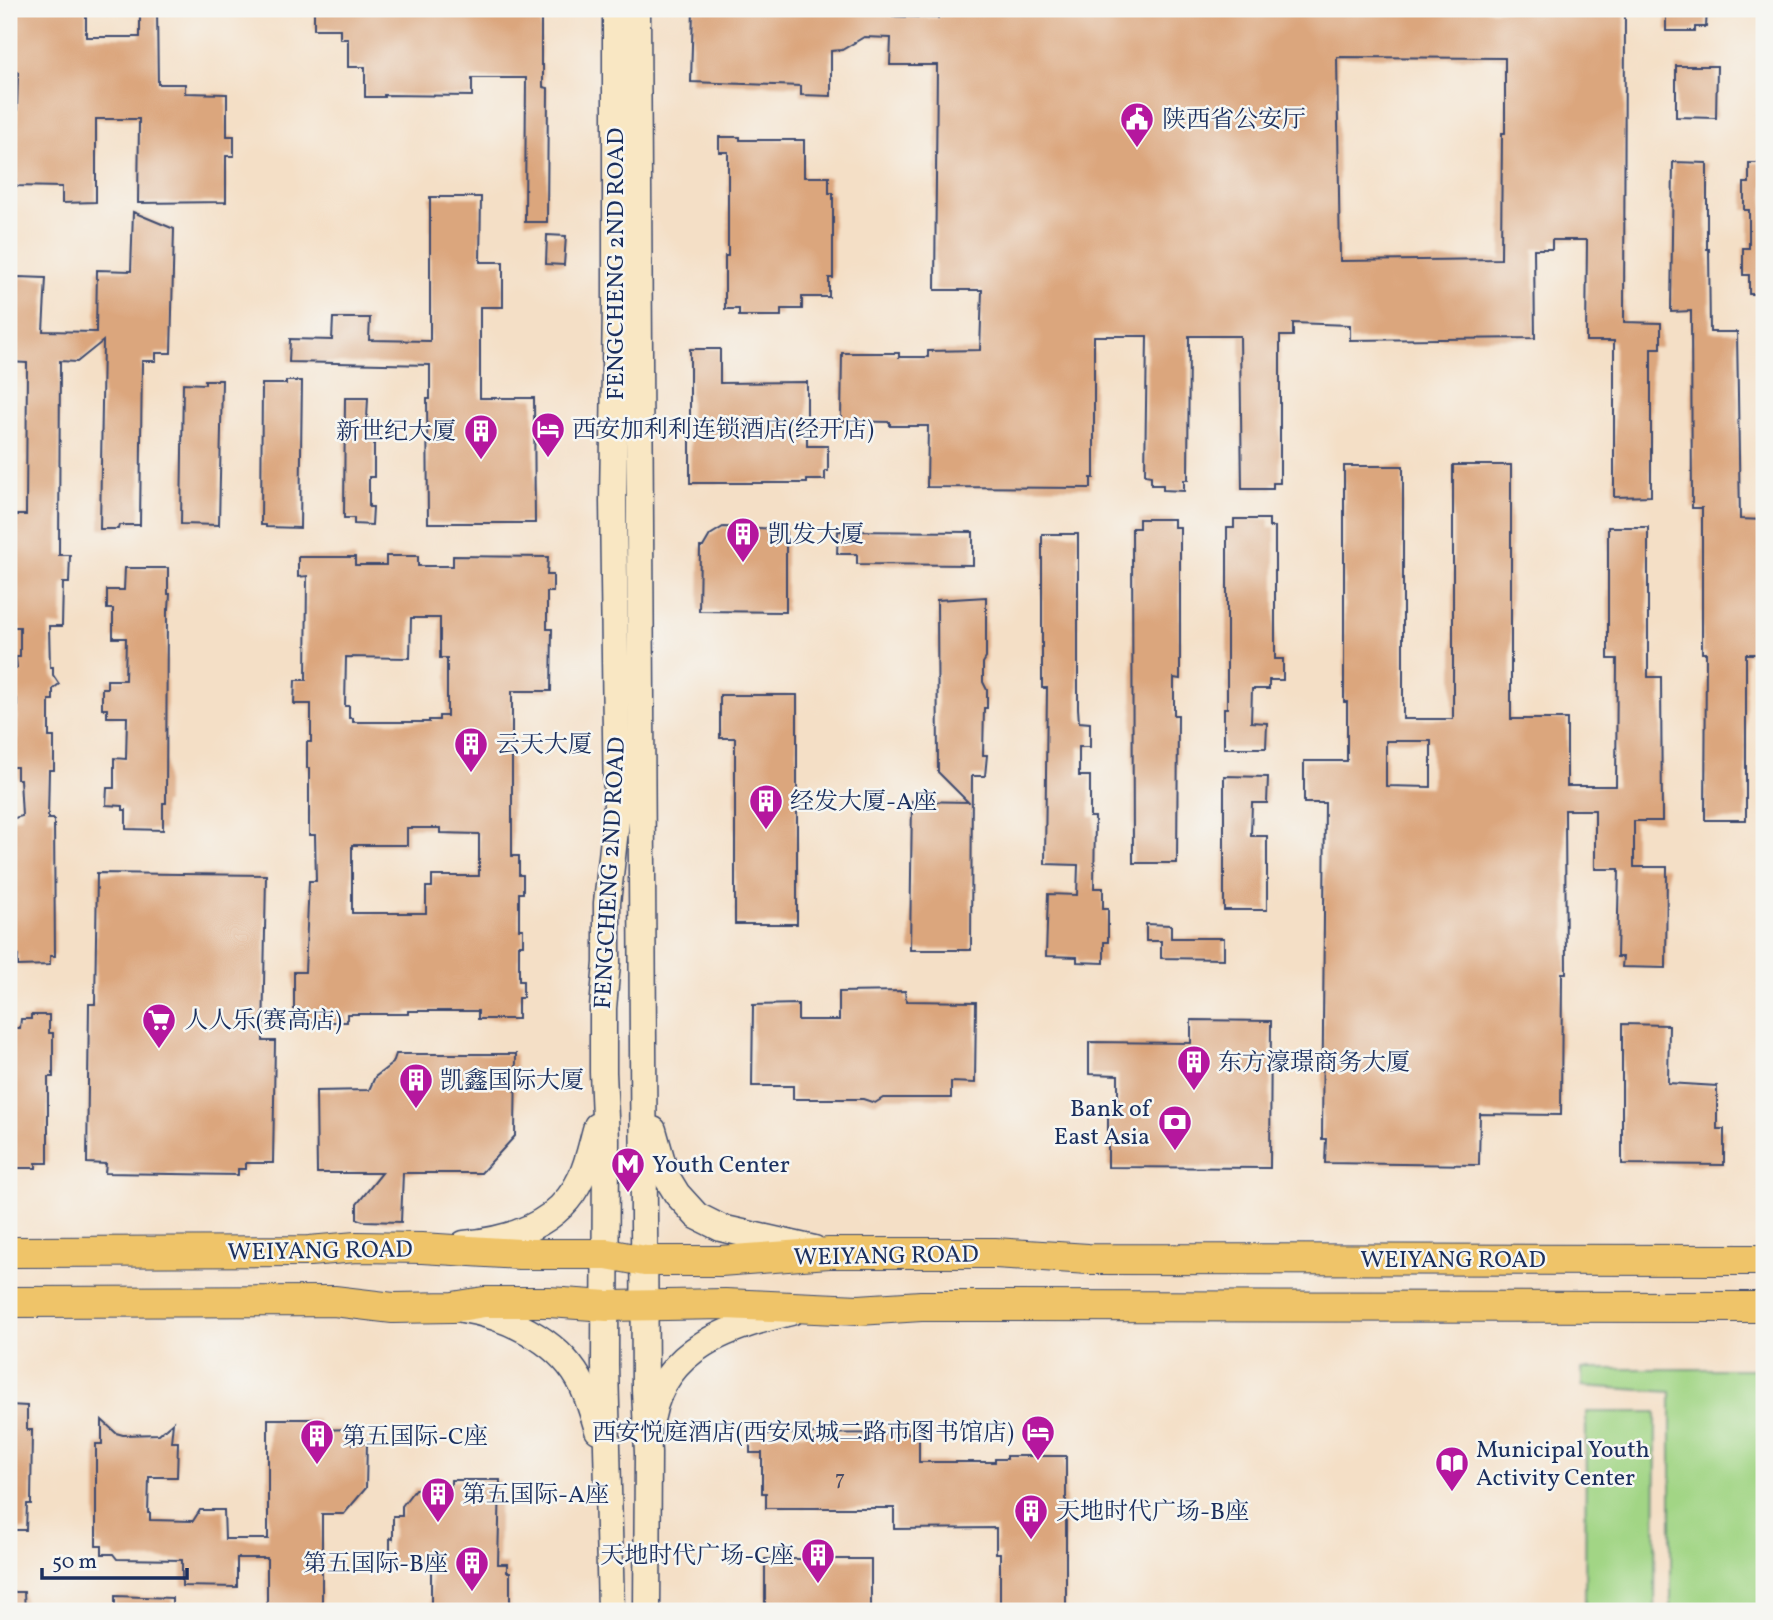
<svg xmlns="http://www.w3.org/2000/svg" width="1773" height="1620" font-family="Vollkorn,'Noto Serif SC',serif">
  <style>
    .green { fill: #a2d585; stroke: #5e8272; stroke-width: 2 }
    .building { fill: #dba67d; fill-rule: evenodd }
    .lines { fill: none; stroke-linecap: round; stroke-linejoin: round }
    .secondary-casing { stroke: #3c496e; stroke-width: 29 }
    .primary-casing { stroke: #3c496e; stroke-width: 32 }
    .secondary { stroke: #f9e7c3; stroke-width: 26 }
    .primary { stroke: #efc469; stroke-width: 30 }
    .labels { text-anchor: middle; stroke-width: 5; stroke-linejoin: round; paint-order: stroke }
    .number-label { font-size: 21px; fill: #4b4d66 }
    .poi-label { font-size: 24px; fill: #1b2f5e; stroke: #f6f6f2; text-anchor: start }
    .street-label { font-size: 24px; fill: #1b2f5e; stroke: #f6f6f2 }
  </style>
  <rect width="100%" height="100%" fill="#f6f6f2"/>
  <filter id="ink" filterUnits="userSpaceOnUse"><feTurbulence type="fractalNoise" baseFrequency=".0143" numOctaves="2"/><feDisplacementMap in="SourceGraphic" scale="14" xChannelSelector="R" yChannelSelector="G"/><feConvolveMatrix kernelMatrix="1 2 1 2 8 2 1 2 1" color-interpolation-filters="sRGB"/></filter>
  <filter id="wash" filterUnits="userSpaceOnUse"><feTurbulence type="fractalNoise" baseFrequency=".00686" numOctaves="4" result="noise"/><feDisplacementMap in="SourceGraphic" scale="28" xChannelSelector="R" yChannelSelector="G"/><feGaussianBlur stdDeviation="1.57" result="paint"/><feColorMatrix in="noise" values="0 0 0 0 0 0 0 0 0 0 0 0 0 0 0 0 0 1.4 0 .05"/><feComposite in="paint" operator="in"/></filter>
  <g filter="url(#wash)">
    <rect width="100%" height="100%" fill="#f4dfc6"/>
    <g class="green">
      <path d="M1582,1369h182v242h-93v-219l-89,-6z"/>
      <path d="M1586,1412h70l-1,199h-70z"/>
    </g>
    <g id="blocks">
      <g class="building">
        <path d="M9,9h77v28h54v-28h17l1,75h27v9l42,1v42h7v20h-8v46l-88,1 1,-84h-43v83l-34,1v-16l-47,-1 3,-114 -9,1z"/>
        <path d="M314,9h227v56h2v22l5,1 -1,134h-22l1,-144h-54v18l-88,-1v2h-19v-30h-17v-28h-8v-10h-26z"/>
        <path d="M693,9l197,1v6l48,2v-9l687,1 -1,312 37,1v25h-10v148l-37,1v-156h-28l1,-101h-35v9h-18l1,89 -185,2v-15l-57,-2v13h-13v147h-7v6h-31l-2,-153h-51l-1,144h-4v11l-21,-1v-5h-12v-9l-6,-1 2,-139h-53v142h-3v10l-164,-1 1,-61h-38v-4l-49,-1 1,-68h57v4h29v-6l52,-1 2,-60h-47l2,-225h-47l1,-27 -27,-1 -22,13 -11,1v45l-30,-1v-9l-110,-4zM1337,57l168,1v75h-3l-1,126 -161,2z"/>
        <path d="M1666,9h41l-1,18h-11v4h-29z"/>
        <path d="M1676,66h41l-1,52 -40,-1z"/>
        <path d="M719,137h21v3h64v37h25v16h4v85h-4v19h-27v12h-21v7h-42v-7h-14v-53h3v-104h-9z"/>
        <path d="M1673,162l34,1v86h2l1,83h27l3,187 24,1v134h-18v166h-41l1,-167h-4v-145h-10l-1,-197 -20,1z"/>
        <path d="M1749,163h15v131h-15v-19h-6v-27h6v-38h-5v-27h5z"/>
        <path d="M430,197h51l-1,65h23v45h-23v91h54l1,125h-107l-1,-124h3v-34l-141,-3 1,-23 42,1 1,-22h37l-1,22 61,1z"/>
        <path d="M133,212l41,17 -3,124h-15v8h-14l-2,164h-21l-1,4h-18l3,-188 -26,21 -17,-1 -1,194h11l-1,28h-6l-1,43h-13l1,41h3v8l6,9 -6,5v11h-4v37h5v33h-5l-1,49h6l1,137h-5v9l-32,1v-11h-5l-2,-136 11,-3 -2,-37h-3v-12h-5v-28h5v-40l-5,-1v-30h5l-1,-11h4v-30h-11v-112h17l1,-152 -18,-1v-75l3,-6 7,-4 27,1 -3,53 53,1 1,-62 34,1z"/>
        <path d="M547,235l19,1 -2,29 -18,-1z"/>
        <path d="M690,349h30v34l87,-1v64h21v25h-3v9h-18v3h-117z"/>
        <path d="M205,380h17l-3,145 -38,-1 2,-141 22,1z"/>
        <path d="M286,381h16l-2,147 -34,-1v-2h-5l1,-141h24z"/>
        <path d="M345,398h23l-1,21h7v58h-5v30h4l-1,18 -18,-1v-6h-10z"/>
        <path d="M1453,465h58v254h56v67h49l1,-127h-9v-132h40v150h13l1,144h-28v46h33l-1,101 -44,-1 1,-10h-6l2,-88h-24v-59h-30l1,163h-4l-1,142 -81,-1 -1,51 -154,-2 1,-24h-4l3,-336h-21v-42h43v-59h-3v-236h59v253h50zM1386,741h45v46l-45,-1z"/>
        <path d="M1139,519h35v8h6v152l-6,-1v37h4l-1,148h-44l-1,-335h7z"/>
        <path d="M1234,519h35v8h6v132h8v21h-14v9h-17l-1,33 16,1 -1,25h-42v-40h3v-180h7z"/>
        <path d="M723,527l63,2v83l-87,-1 1,-64h3l7,-12z"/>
        <path d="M838,531l135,1v33l-116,-1v-10h-20z"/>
        <path d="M1042,534h36v174l1,14 11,1v24h-11v29h11v41h5l-1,71h9v21h5v33h-4v21l-27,-1v-5l-31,-1 2,-62 29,1 1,-30 -33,-1 2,-176h-5z"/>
        <path d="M386,556h32v10h35v-10l95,1 -1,18h6v17h-6v37h5l-1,62h-39v165h7v19h4v18h-4v36h4v16h-4v36h4v17h-5v21h-40v-8h-70v3h-61v8h-53v-50h11l4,-91h7l-1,-46h-6v-67h-2v-26h4v-38h-17l1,-24h11l1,-104 -9,1v-20h57v8h31zM411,618h29v40h7v58h-8v4h-10v2h-76v-4h-4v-12h-4l1,-49 64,1zM407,828h33v5l39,1v42h-47v11h-6v26h-74v-68h55z"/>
        <path d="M125,568h43v26h2l-1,15h-2l-1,194h-3v27l-37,-1v-19h-3v-4l-17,-1 1,-17h7v-30l12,1 1,-42h-20v-8h-5v-21h5v-8h18l1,-42h-13v-29h-6v-19h17z"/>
        <path d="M986,597v61l-3,5v19l4,8v18h-3l-1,47h4l-2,21h-13l-1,174h-61l2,-149 56,1 -30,-30 -1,-172z"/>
        <path d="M720,695h77v229h-62v-186h-15z"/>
        <path d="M1224,776l44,1 -1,26h-15l-1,33h16v74h-43z"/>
        <path d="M97,873l169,2 -3,166h12l-2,122h-27v6h-8v6l-133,-2 1,-9 -19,-1 2,-159h6z"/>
        <path d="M1146,924l25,1v13h53v21l-63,-1v-17h-15z"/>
        <path d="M905,991l1,10 70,1 -1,81 -24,-1v16h-68l-8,5 -12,-4h-70v-13h-41l1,-81 45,-1v16h41v-28z"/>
        <path d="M31,1015h18v18h4v44h-5v86h-12v5h-27v-140h11l1,-9h10z"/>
        <path d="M1191,1020l80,1 -1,147 -162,-1v-57h10v-35l-29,-1v-32l102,1z"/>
        <path d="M1622,1024l47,1 -1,58 49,3v43h7v36l-102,-1z"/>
        <path d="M396,1054h120l-1,82 -34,37h-78l-2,49 -38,-1 -6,-2v-15l25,-31h-65l-1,-82 53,-1 6,-13 18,-14z"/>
        <path d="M9,1405l18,1v24h5l-1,74h-4l-1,26h-17z"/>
        <path d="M268,1419h50v11l35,-1v15l14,-1 -1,45 -22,26h-22v97h-55v-53h-30v29l-55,-1v-26l-65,-1 -4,-5h-11v-8h-6v-102h6v-24l14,13 7,2 36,-1 14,-12 -2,20h7l-1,35h-28l-1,36h2v7l43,1 7,-11h24l1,29h43z"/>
        <path d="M919,1433v29h76v-3h12v-3h59v155h-66v-58h-4v-25l-102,1v-21h-128v-15h-4v-40h-12v-19z"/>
        <path d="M451,1480h49l-2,84h9v8h3v39h-79v-48l-41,-1v-24l3,1v-23h9v-10l13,-17h36z"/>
        <rect x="765" y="1559" width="106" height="52"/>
        <path d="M9,1592h15l1,19h-16z"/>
        <path d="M115,1596l57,2v13h-57z"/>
      </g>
    </g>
  </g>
  <g filter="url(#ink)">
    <use href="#blocks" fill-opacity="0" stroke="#3c496e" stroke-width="2"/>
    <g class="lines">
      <g class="secondary-casing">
        <g id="secondary">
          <path d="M637,9l8,1381 3,63 -1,158"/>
          <path d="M653,1130l13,46 11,18 20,22 24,12 93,21"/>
          <path d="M464,1244c46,-4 96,-20 117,-66 8,-17 11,-35 16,-52"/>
          <path d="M462,1309c44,7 94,30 117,70 9,16 14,34 19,51"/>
          <path d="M652,1416c13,-68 79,-90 139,-104"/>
          <path d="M611,1611l-6,-246 1,-225 -3,-68v-64l4,-45v-60l10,-92 -4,-310 3,-197v-295"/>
        </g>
      </g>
      <g class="primary-casing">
        <g id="primary">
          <path d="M9,1252l300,-1 47,-4 66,1 97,6h88l38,7h75l109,-8h166l93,6 676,1"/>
          <path d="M9,1302l325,-1 59,7 60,-1 31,-5h65l58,4 118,-2 134,6 62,-4 843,1"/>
        </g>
      </g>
      <use href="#secondary" class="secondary"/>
      <use href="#primary" class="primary"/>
    </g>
  </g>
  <defs>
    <g id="civic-pin" transform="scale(1.75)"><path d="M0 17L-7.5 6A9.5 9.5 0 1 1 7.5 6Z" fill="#b5179e" stroke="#f6f6f2"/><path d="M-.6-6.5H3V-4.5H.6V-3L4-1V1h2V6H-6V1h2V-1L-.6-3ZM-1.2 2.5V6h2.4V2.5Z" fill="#fff"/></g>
    <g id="hotel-pin" transform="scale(1.75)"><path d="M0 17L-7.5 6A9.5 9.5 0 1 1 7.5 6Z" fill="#b5179e" stroke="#f6f6f2"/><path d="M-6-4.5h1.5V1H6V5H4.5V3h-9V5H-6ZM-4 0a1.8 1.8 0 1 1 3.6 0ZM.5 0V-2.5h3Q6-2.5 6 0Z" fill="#fff"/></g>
    <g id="building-pin" transform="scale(1.75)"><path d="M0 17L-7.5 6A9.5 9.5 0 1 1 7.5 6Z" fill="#b5179e" stroke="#f6f6f2"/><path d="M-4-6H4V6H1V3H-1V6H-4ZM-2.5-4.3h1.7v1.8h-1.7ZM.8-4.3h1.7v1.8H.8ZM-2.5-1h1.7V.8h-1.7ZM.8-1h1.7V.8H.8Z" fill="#fff"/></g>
    <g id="supermarket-pin" transform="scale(1.75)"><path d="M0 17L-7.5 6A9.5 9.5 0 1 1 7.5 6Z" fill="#b5179e" stroke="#f6f6f2"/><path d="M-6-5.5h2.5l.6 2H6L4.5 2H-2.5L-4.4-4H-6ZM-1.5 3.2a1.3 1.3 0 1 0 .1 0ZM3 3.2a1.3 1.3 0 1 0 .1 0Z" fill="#fff"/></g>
    <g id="bank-pin" transform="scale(1.75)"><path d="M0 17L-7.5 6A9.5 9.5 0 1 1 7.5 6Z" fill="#b5179e" stroke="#f6f6f2"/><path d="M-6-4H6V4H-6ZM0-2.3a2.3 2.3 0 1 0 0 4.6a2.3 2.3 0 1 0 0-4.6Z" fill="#fff"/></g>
    <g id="metro-pin" transform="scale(1.75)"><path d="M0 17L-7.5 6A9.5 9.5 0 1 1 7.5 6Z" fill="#b5179e" stroke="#f6f6f2"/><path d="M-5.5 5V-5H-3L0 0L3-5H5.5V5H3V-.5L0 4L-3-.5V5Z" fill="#fff"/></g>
    <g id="library-pin" transform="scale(1.75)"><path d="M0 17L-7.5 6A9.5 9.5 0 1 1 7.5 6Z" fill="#b5179e" stroke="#f6f6f2"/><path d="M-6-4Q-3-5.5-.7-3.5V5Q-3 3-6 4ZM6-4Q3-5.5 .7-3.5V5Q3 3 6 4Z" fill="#fff"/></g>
  </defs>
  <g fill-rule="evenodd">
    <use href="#civic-pin" x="1137" y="119"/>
    <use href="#hotel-pin" x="548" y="429"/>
    <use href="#building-pin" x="481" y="431"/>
    <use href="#building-pin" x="743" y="534"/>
    <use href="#building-pin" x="471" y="744"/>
    <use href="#building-pin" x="766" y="801"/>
    <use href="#supermarket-pin" x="159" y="1020"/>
    <use href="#building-pin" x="1194" y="1062"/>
    <use href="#building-pin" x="416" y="1080"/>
    <use href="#bank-pin" x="1175" y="1122"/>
    <use href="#metro-pin" x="628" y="1164"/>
    <use href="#hotel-pin" x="1038" y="1432"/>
    <use href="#building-pin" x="317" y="1436"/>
    <use href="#library-pin" x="1452" y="1463"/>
    <use href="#building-pin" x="438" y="1494"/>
    <use href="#building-pin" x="1031" y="1511"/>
    <use href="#building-pin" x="818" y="1555"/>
    <use href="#building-pin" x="472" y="1563"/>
  </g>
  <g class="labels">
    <g class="number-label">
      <text x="840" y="1485">7</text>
    </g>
    <g class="poi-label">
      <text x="1162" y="127">陕西省公安厅</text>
      <text x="572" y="437">西安加利利连锁酒店(经开店)</text>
      <text x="456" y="439" text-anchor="end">新世纪大厦</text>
      <text x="768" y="542">凯发大厦</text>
      <text x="496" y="752">云天大厦</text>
      <text x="790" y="809">经发大厦-A座</text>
      <text x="184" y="1028">人人乐(赛高店)</text>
      <text x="1218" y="1070">东方濠璟商务大厦</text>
      <text x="440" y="1088">凯鑫国际大厦</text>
      <text x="1150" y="1116" text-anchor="end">Bank of<tspan x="1150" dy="28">East Asia</tspan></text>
      <text x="652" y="1172">Youth Center</text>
      <text x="1014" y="1440" text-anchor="end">西安悦庭酒店(西安凤城二路市图书馆店)</text>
      <text x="342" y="1444">第五国际-C座</text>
      <text x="1476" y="1457">Municipal Youth<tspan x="1476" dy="28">Activity Center</tspan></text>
      <text x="462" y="1502">第五国际-A座</text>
      <text x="1056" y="1519">天地时代广场-B座</text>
      <text x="794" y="1563" text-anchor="end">天地时代广场-C座</text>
      <text x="448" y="1571" text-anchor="end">第五国际-B座</text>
    </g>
    <g class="street-label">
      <text transform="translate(615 264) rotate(-90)" y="8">FENGCHENG 2ND ROAD</text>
      <text transform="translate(609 873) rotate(-87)" y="8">FENGCHENG 2ND ROAD</text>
      <text transform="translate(320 1250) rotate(-1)" y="8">WEIYANG ROAD</text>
      <text transform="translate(886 1255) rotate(-1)" y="8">WEIYANG ROAD</text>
      <text x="1453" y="1267">WEIYANG ROAD</text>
    </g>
  </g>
  <rect width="1773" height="1620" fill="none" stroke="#f6f6f2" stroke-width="35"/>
  <path d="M42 1568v10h145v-10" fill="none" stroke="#1b2f5e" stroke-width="3.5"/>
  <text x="52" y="1568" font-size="21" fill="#1b2f5e" stroke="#f6f6f2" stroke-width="5" paint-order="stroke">50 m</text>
</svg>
